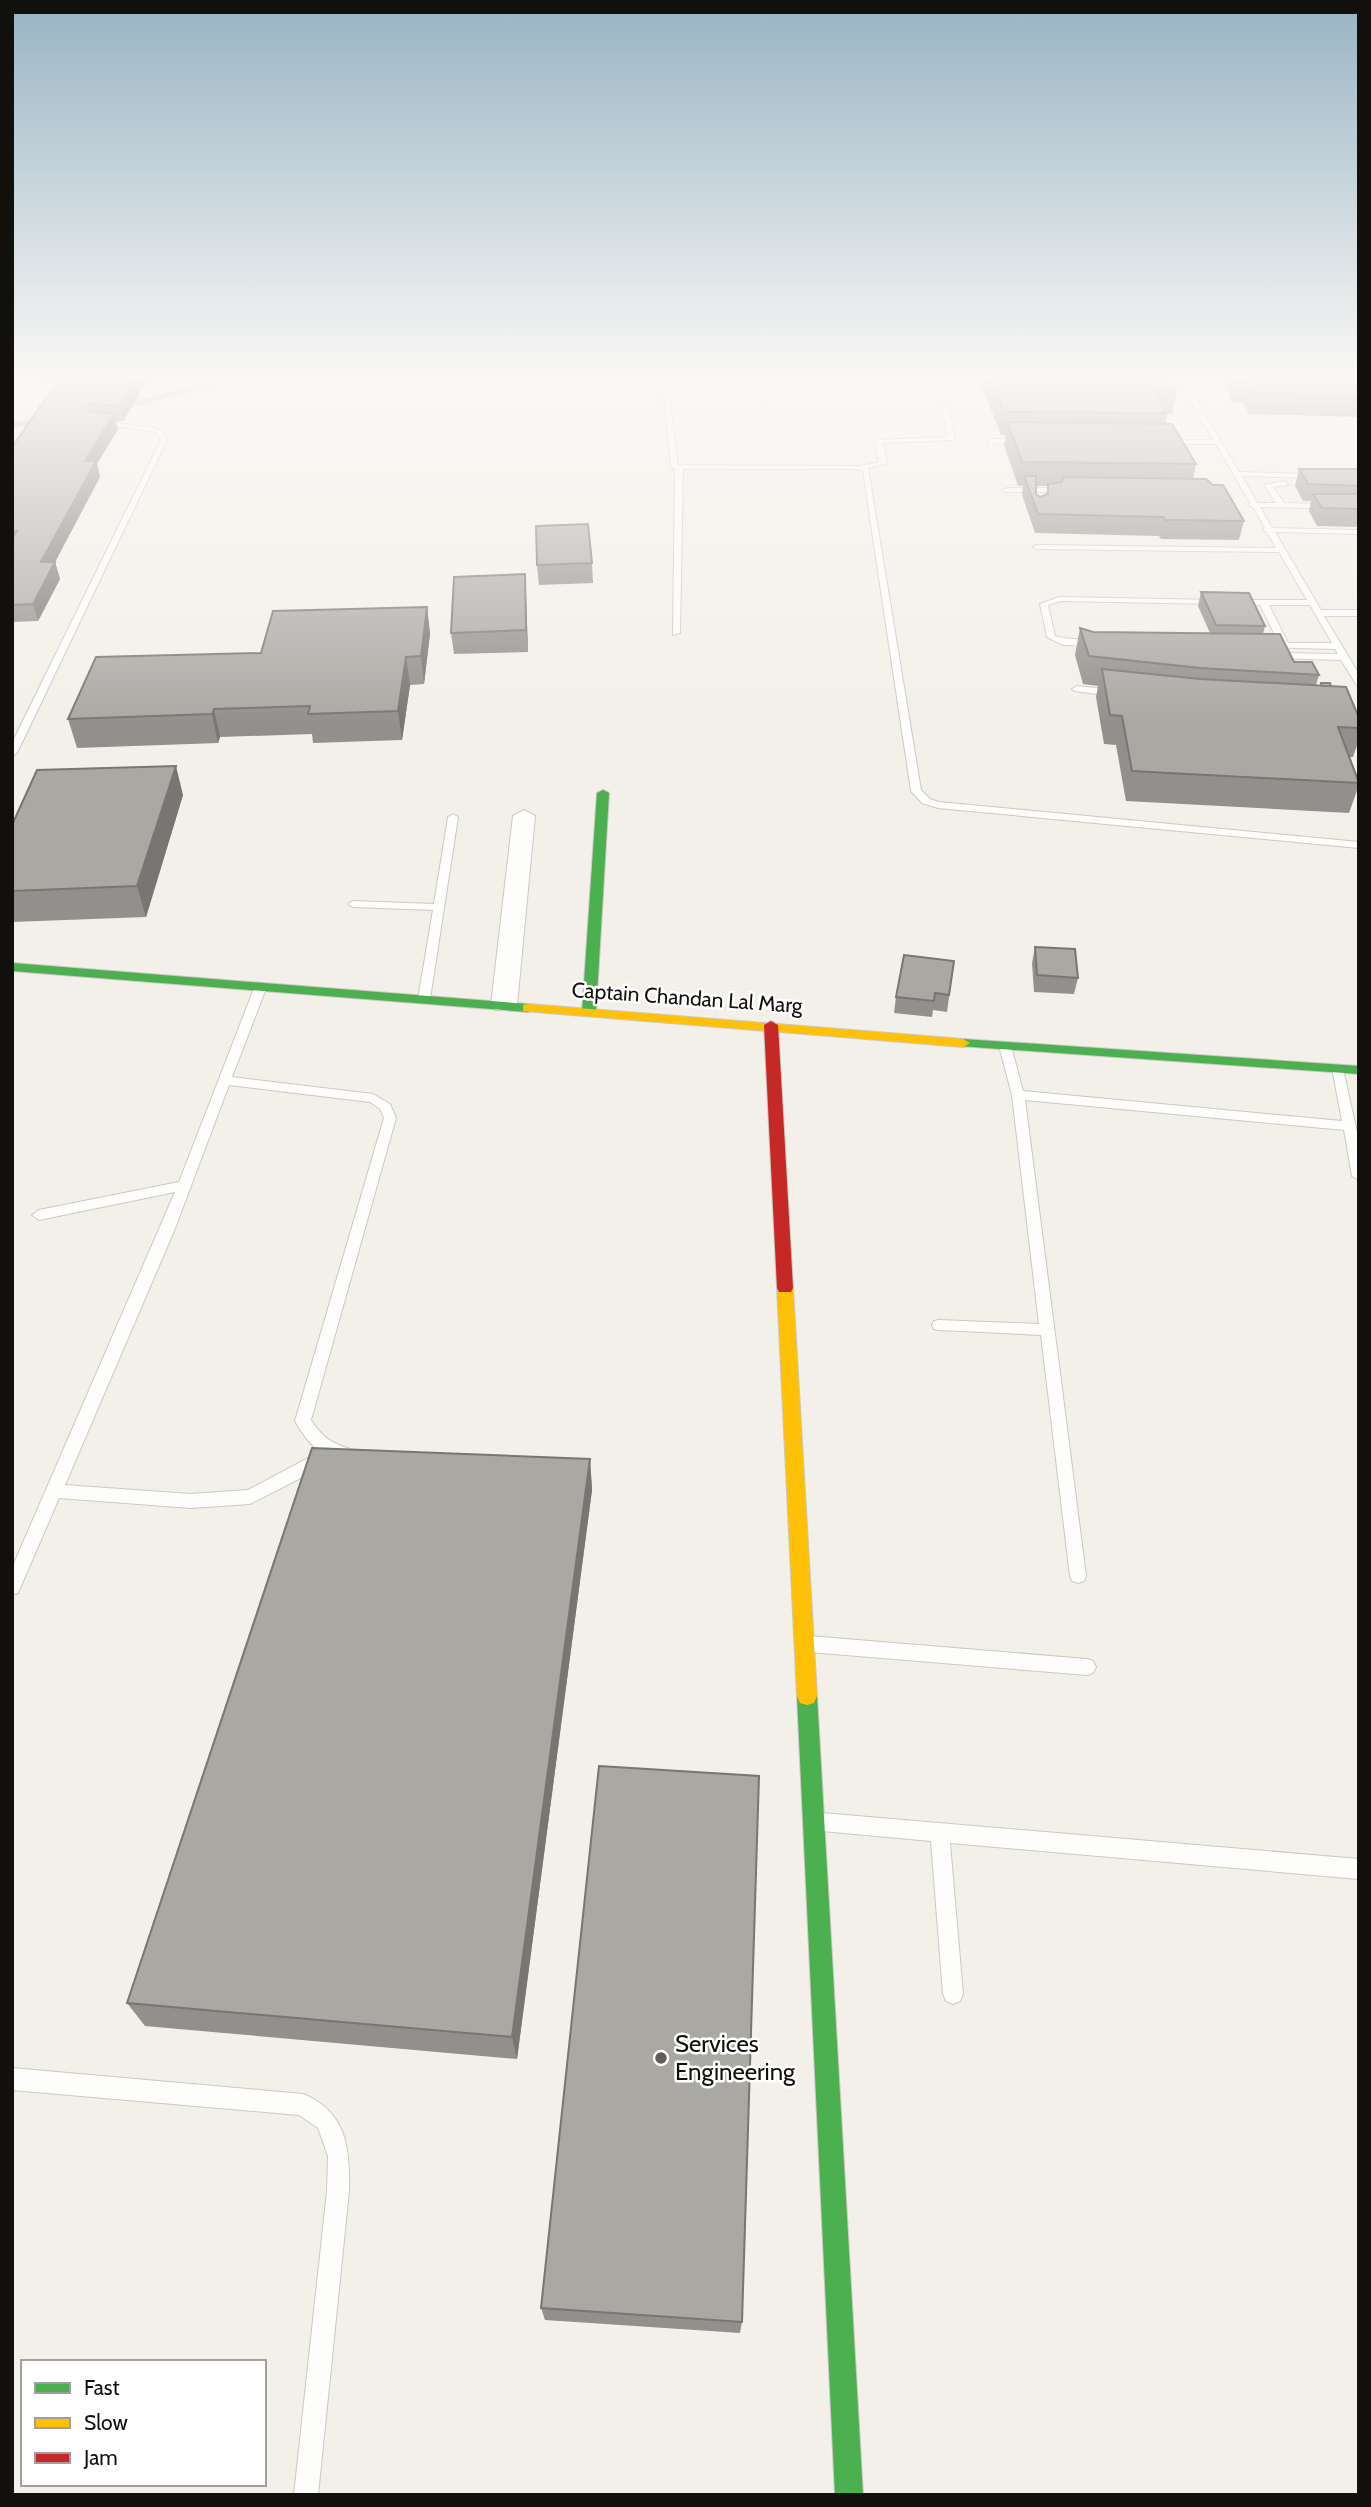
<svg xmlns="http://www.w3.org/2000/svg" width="1371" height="2507" font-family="Cabin,sans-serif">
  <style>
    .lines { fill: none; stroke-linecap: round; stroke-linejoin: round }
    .stream { stroke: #c1b38f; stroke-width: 5 }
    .lane-casing { stroke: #cac8c2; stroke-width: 2 }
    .street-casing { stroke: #cac8c2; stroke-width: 2 }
    .fast-casing { stroke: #cac8c2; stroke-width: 2 }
    .slow-casing { stroke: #cac8c2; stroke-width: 2 }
    .jam-casing { stroke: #cac8c2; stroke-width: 2 }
    .lane { fill: #fdfdfc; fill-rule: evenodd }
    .street { fill: #fdfdfc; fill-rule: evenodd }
    .fast { fill: #4caf50; fill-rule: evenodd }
    .slow { fill: #ffc107; fill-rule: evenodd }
    .jam { fill: #c62828; fill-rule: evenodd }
    .wall { fill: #92908c; fill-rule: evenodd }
    .shaded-wall { fill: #777672 }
    .building { fill: #aaa8a3; stroke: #777672; stroke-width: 2 }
    .poi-dot { fill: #615e59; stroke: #fff; stroke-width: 2.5 }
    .labels { text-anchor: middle; stroke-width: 5; stroke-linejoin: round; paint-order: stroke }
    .street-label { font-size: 21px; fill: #12100c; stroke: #fff }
    .near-poi-label { font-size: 24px; fill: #12100c; stroke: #fff; text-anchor: start }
  </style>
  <rect width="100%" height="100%" fill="#f3f0e9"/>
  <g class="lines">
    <g class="stream">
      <path d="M122,407l129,-33"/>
      <path d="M12,425l32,-5"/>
    </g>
    <g class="lane-casing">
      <g id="lane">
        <path d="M1175,374h6l58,98 75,2 4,2 -4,2 -72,-2 15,27h19l-12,-18 21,-4 3,4 -15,2 11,16 75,2v4l-99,-2 12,21 87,2v4l-84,-2 46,78h38v6h-35l35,58v11l-3,-1 -15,-24 -69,-2v-4l3,-1 63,1 -3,-5 -70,-2v-4h14l-19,-38 -23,-1 -4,-2 4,-2h70l-28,-48 -242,-3 -4,-2 4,-2 239,3 -9,-16 -4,-2 2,-2 -12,-21 -5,-2 2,-2 -34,-59h-50l-3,-2 3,-2h47zM1269,605h41l22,38h-44z"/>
        <path d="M12,383h62l3,2 -3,2h-62z"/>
        <path d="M663,387l5,1 10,77 183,1 18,-4 -4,-19 4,-3 69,-3 -6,-32 3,-2 3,2 7,32 -3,3 -69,3 4,20 -19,5 53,322 9,9 9,3 420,40v6l-421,-40 -16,-5 -11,-12 -48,-320 -7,-2h-173l-3,164 -7,2 2,-166 -4,-2z"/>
        <path d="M100,421l55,7 8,3 4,9 -150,313 -5,3v-13l149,-303 -3,-7 -6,-2 -54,-7z"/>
        <path d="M1024,439l2,3 -32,1 -1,5 -5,-1v-6l3,-2z"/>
        <path d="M1007,488h58l4,2 -4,2h-61l-1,-2z"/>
        <path d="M1059,597l158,3 4,2 -4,2 -157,-3 -12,4 7,31c14,5 31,1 43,7l-4,3 -31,-1 -16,-8 -7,-33z"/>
        <path d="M1077,686l37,4 5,3 -5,3 -40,-5 -2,-2z"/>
        <path d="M453,814l5,3 -28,182 -6,4 -6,-4 15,-89 -80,-3 -5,-3 5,-3 81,3 14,-87z"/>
        <path d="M261,983l6,3 -35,91 141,17 17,10 6,14 -85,302c11,17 20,23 39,29l2,5 -2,5c-25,7 -45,-20 -55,-38l89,-303 -4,-9 -10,-7 -141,-17 -55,146 -109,254 126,9 57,-4 66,-35 6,-1 6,1 2,5 -2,5 -76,39 -59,4 -132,-10 -41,95 -6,2v-27l163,-376 -136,28 -7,-5 7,-5 140,-28 76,-196z"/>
        <path d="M1005,1042l6,4 12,45 319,30 -10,-53 2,-3h8l17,76v39l-7,-4 -8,-46 -319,-30 61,476 -2,5 -6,2 -6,-2 -2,-5 -29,-241 -102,-5 -5,-1 -2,-4 2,-4 5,-1 100,4 -27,-229 -13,-49z"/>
        <path d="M809,1636l278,23 6,2 3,6 -3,6 -6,2 -278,-23 -6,-2 -3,-6 3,-6z"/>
        <path d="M822,1813l537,46v20l-409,-36 13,151 -3,7 -7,3 -7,-3 -3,-7 -12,-153 -109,-10 -7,-2 -2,-7 2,-7z"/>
        <path d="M12,2068l291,26c44,18 47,55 46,97l-31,304h-24l33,-304 1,-35 -10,-28 -19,-13 -287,-25z"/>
      </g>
    </g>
    <g class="street-casing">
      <path id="street" d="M524,810l11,6 -18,189 -4,5h-18l-4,-5 22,-189z"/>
    </g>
    <g class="fast-casing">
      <g id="fast">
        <path d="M603,790l6,3 -13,219 -7,4 -7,-4 15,-219z"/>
        <path d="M12,963l516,41 7,4 -7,4 -516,-41z"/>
        <path d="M963,1039l396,27v8l-401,-28 -2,-3z"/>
        <path d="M807,1687l7,2 3,7 46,799h-28l-38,-799 3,-7z"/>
      </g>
    </g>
    <g class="slow-casing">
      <g id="slow">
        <path d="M528,1004l435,35 7,4 -7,4 -440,-36v-6z"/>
        <path d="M785,1282l6,2 2,4 24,408 -3,7 -7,2 -7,-2 -3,-7 -20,-408 2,-4z"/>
      </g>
    </g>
    <g class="jam-casing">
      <path id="jam" d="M771,1021l7,4 15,263 -2,4h-12l-2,-4 -13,-263z"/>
    </g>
    <use href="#lane" class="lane"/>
    <use href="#street" class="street"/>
    <use href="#fast" class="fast"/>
    <use href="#slow" class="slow"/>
    <use href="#jam" class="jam"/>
  </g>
  <g class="wall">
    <path d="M12,374h216l-2,4 -78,2 -25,41h-7l2,8 -21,35 3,13 -45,85 5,17 -22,42 -26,1v-175l45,-64 -34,-2 -1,-4h-10z"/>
    <path d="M977,374h189l11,17 -5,23h-5l-2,10 31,40 -3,14 51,43 -5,19 -78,-1 -2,-3 -124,-3 -13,-38 1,-9h-5l-14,-41 2,-10h-5zM1036,486h12l-2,8 -6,3 -4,-3z"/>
    <path d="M1219,374h140v43l-110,-3 -6,-12h-11z"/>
    <path d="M1299,469h60v58l-42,-1 -8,-15 2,-10h-8l-8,-15z"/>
    <path d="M592,563l1,20 -54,2 -2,-20z"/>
    <path d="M1201,592l64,34 -2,8 31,28 25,13 -3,10 4,1 1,-3 10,3 28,32v22l-6,17h-4l10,24v4l-10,28 -223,-12 -10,-56 -12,-1 -8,-47 2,-11 -15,-2 -8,-29 5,-27 13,4 117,1 -12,-27z"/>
    <path d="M526,595l2,57 -74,2 -3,-21z"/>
    <path d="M427,607l3,27 -6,50 -14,1 -8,55 -89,3 -1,-9 -92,3 -2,6 -141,5 -9,-29 193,-66z"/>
    <path d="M183,795l-37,122 -134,5v-97z"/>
    <path d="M1035,947l43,31 -4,16 -40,-2 -2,-29z"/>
    <path d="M954,961l-7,51 -14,-2 -1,7 -38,-4 2,-16z"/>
    <path d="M590,1459l2,31 -75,569 -372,-33 -18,-23z"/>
    <path d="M541,2308l201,14 -2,11 -195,-13z"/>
  </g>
  <g class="shaded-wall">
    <path d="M70,374h53l-51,9z"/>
    <path d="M140,374h7l1,6 -25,41 -4,-15z"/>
    <path d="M114,414l4,15 -21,35 3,13 -54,102 -5,-17 44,-101z"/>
    <path d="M55,562l5,17 -22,42 -5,-17z"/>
    <path d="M525,574l1,21 2,57 -2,-22z"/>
    <path d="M427,607l3,27 -6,50 -3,-28z"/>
    <path d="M406,657l4,28 -8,55 -4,-29z"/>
    <path d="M214,709l6,28 -2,6 -6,-29z"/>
    <path d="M176,766l7,29 -37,122 -9,-31z"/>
    <path d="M590,1459l2,31 -75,569 -5,-22z"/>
  </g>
  <g class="building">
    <path d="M108,374h32l-21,32 -31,-2v7l26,3 -29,47h11l-55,101h14l-22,42 -21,1v-66l5,-8h-5v-84l48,-69z"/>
    <path d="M989,374h177l11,17h-22l12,22 -163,-1z"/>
    <path d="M1233,374h126v22l-105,-3 -6,-11 -11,-1z"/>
    <path d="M1007,422l165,2 24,40 -174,-2z"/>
    <path d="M1299,469h60v17l-51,-2z"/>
    <path d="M1024,476h12v18l4,3 8,-3v-10l14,-2 1,-5 143,2 7,6h10l21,36 -79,-1 -2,-3 -125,-3z"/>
    <path d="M1313,494h46v15l-37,-1z"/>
    <path d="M588,524l4,39 -55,2 -1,-39z"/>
    <path d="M525,574l1,56 -75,3 3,-56z"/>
    <path d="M1201,592l48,1 16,33 -49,-1z"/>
    <path d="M427,607l-6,49 -15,1 -8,54 -90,3 2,-8 -96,3 -2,5 -144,5 28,-62 165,-4 12,-42z"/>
    <path d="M1080,628l13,4 187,2 14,28h18l7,13 -119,-7 -111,-12z"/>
    <path d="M1102,669l98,10 146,8 13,31v10l-21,-1 21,56 -227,-12 -10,-55 -12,-1z"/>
    <path d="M1321,683h9l1,3h-9z"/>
    <path d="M176,766l-39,120 -125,5v-66l25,-55z"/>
    <path d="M1035,947l40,2 3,29 -41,-3z"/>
    <path d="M904,955l50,6 -5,34 -14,-2 -1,8 -38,-4z"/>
    <path d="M312,1448l278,11 -78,578 -385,-34z"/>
    <path d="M599,1766l160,10 -17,546 -201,-14z"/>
  </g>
  <linearGradient id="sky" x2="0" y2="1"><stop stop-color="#98b4c4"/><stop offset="0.52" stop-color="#faf8f5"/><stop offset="1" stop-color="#faf8f5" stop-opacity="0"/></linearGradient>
  <rect width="1371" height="725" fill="url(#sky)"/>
  <circle class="poi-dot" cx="661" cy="2058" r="7"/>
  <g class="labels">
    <g class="street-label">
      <text transform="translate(687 998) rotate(4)" y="7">Captain Chandan Lal Marg</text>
    </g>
    <g class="near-poi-label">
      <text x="675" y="2052">Services<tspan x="675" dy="28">Engineering</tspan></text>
    </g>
  </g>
  <rect width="1371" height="2507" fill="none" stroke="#12100c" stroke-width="28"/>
  <rect x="21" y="2360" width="245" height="126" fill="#ffffff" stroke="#a09f9e" stroke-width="2"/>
  <rect x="35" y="2383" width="35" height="10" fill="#4caf50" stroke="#a09f9e" stroke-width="2"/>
  <text x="84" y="2395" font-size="21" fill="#12100c">Fast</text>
  <rect x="35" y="2418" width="35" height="10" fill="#ffc107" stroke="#a09f9e" stroke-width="2"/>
  <text x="84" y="2430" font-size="21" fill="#12100c">Slow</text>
  <rect x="35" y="2453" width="35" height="10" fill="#c62828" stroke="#a09f9e" stroke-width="2"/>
  <text x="84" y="2465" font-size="21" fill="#12100c">Jam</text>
</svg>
